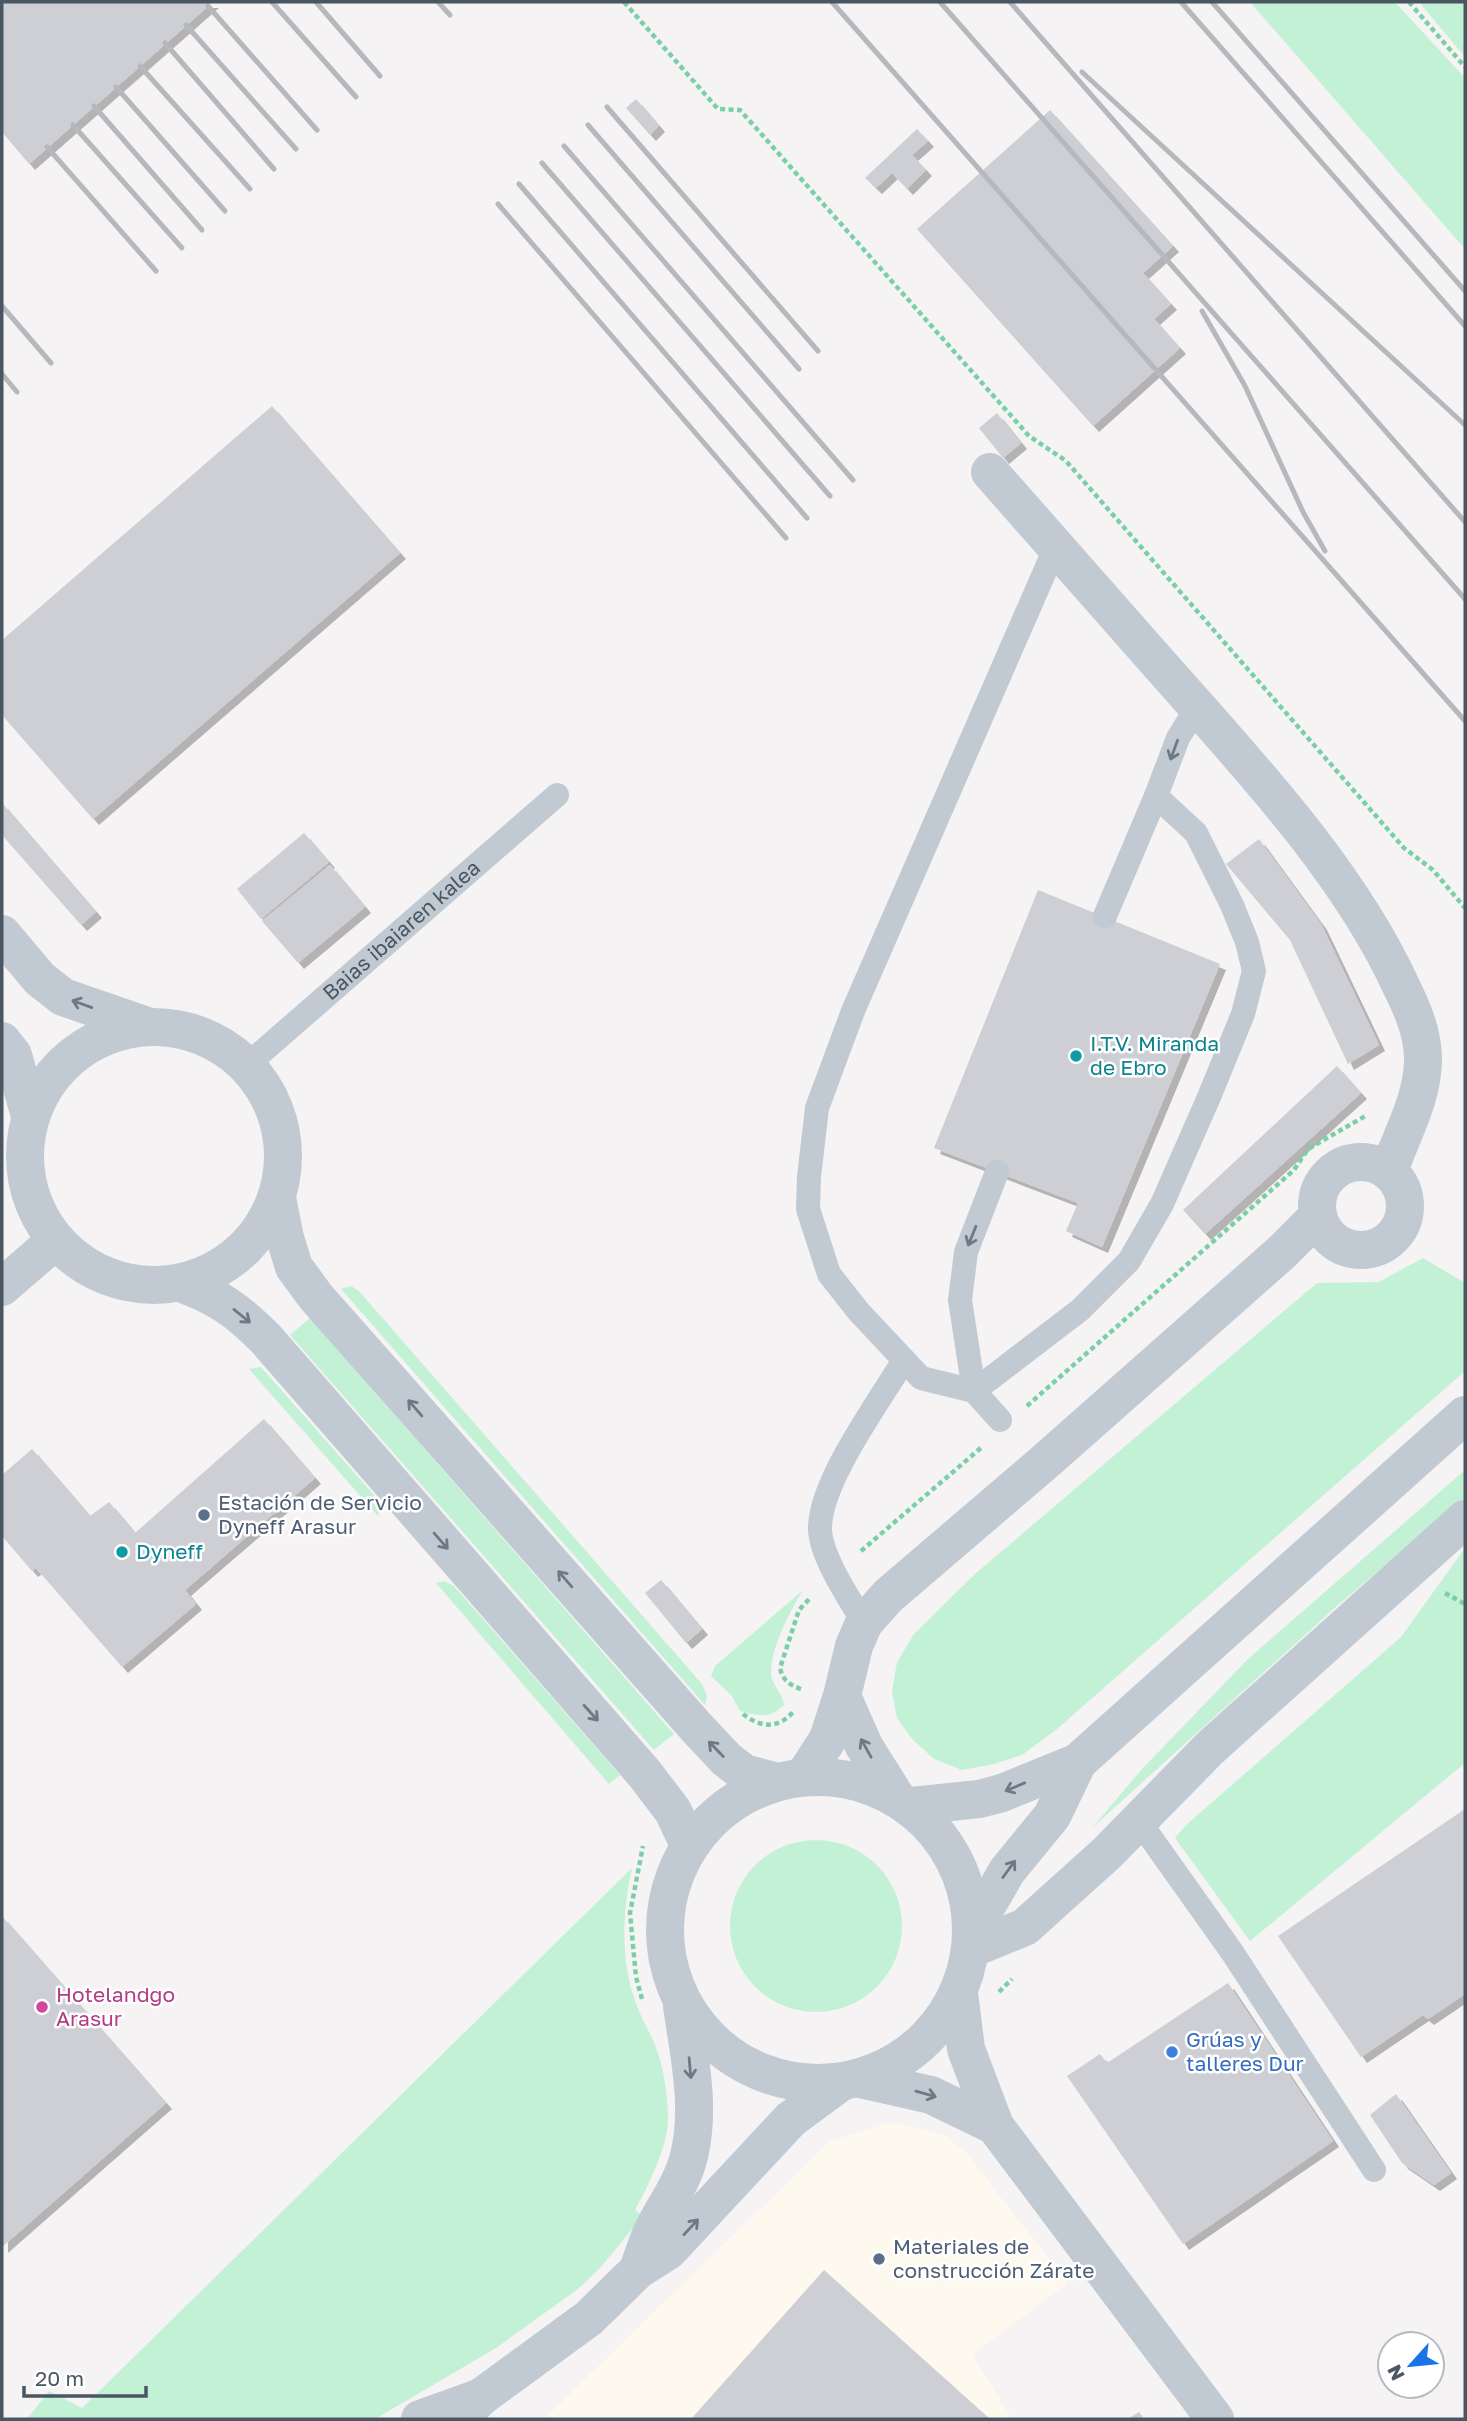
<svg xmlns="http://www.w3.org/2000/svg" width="1467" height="2421" font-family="'Golos Text',sans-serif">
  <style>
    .commercial { fill: #fdf9ef }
    .green { fill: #c3f1d5 }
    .building { fill: #cdcfd5; filter: url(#shadow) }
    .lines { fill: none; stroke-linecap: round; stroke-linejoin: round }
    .path { stroke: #7ad0a6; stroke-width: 4.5; stroke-dasharray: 5 3.5; stroke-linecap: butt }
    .service { stroke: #c1cad2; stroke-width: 24 }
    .minor { stroke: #c1cad2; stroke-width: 38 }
    .rail { stroke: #b5b8bd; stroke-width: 5 }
    .oneway { stroke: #6e7983 }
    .culture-dot { fill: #0f9aa8; stroke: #fff; stroke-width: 2.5 }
    .service-dot { fill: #5c6f8a; stroke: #fff; stroke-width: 2.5 }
    .hotel-dot { fill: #d1479c; stroke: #fff; stroke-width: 2.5 }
    .shop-dot { fill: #3f7fe0; stroke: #fff; stroke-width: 2.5 }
    .labels { text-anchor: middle; stroke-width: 5; stroke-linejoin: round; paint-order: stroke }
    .street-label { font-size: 21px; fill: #4a5661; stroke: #fff }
    .culture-label { font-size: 21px; fill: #0d838f; stroke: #fff; text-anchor: start }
    .service-label { font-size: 21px; fill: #4e5e75; stroke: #fff; text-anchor: start }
    .hotel-label { font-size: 21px; fill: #b23c85; stroke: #fff; text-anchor: start }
    .shop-label { font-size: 21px; fill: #366cbe; stroke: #fff; text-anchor: start }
  </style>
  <defs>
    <filter id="shadow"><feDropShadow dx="6" dy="6" stdDeviation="0" flood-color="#0004"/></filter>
  </defs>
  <rect width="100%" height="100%" fill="#f5f3f3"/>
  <path class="commercial" d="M890,2123l21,3 35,10 21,18 101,129 -96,72 40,64h-468l286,-278z"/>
  <g class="green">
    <path d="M1250,2h145l70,76v171z"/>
    <path d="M1419,2h46v55z"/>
    <path d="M1423,1258l42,25v88l-408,358 -35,26 -28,9 -32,6 -28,-11 -22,-20 -15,-21 -5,-26 5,-30 17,-28 61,-60 342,-291 62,-1z"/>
    <path d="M351,1286l8,5 343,393 5,12 -2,9 -364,-416z"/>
    <path d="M310,1318l364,416 -20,16 -364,-415z"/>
    <path d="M261,1367l120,136 -3,13 -129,-147z"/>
    <path d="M1465,1470v28l-127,107 -246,223 51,-60 105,-109z"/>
    <path d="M1465,1548v215l-215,178 -75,-103 10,-12 216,-189z"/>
    <path d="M444,1581l10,5 166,189 -11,9 -173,-201z"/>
    <path d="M803,1590c-14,24 -32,56 -32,84 1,12 12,19 13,31 -14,14 -26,11 -44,6l-8,-15 -21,-20 4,-10z"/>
    <circle cx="816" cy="1926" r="86"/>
    <path d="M632,1868c-10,44 -12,95 5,138 5,14 13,26 18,39 9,23 13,51 13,74 0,26 -20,68 -33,91l8,6 -43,52 -22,21 -82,59 -121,71h-348l22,-28 33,17z"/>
  </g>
  <g class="building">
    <path d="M2,2h211l-184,162 -27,-32z"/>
    <path d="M636,99l23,27 -9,9 -24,-27z"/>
    <path d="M1050,110l123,136 -30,27 28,31 -17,15 26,29 -87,78 -176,-197z"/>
    <path d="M917,129l11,12 -16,14 14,15 -19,19 -15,-16 -16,15 -11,-10z"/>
    <path d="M272,406l128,147 -307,266 -91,-104v-75z"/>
    <path d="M997,413l24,30 -18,15 -24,-30z"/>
    <path d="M2,803l94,109 -15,13 -79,-90z"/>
    <path d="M304,833l25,29 -68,57 -24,-30z"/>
    <path d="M1259,839l62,85 58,121 -31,19 -58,-124 -64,-76z"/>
    <path d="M330,865l35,42 -67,56 -36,-42z"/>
    <path d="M1038,890l182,74 -118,283 -36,-16 12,-28 -144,-55z"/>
    <path d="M1337,1066l24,27 -156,141 -22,-24z"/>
    <path d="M264,1419l51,59 -130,112 11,14 -74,63 -86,-99 -4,3 -30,-35v-61l30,-26 58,67 19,-14 26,31z"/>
    <path d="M661,1580l41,49 -16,14 -41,-50z"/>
    <path d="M1465,1809v185l-37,25 -5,-4 -62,42 -83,-121z"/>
    <path d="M2,1916l164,187 -164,144z"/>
    <path d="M1228,1983l105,158 -150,103 -116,-168 33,-22 7,9z"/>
    <path d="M1396,2094l55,79 -17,12 -32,-22 -32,-48z"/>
    <path d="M824,2270l166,149h-299z"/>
    <path d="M1139,2412l5,7h-16z"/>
  </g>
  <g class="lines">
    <g class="path">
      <path d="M624,2l94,107 22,1 289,326 37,25 338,387 29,22 32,38"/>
      <path d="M1409,2l56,65"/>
      <path d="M1027,1406l267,-236 14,-21 59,-34"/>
      <path d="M861,1551l121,-104"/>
      <path d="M1445,1593l20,11"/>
      <path d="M801,1689c-11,-4 -18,-8 -21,-21l19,-58 12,-13"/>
      <path d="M743,1714c18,14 35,15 50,-2"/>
      <path d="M999,1992l13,-13"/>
      <path d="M642,1999l-6,-22 -6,-64 13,-67"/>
    </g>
    <g class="service">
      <path d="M1156,796l22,-58 19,-31"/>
      <path id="s1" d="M247,1065l310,-270"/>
      <path d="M997,1172l-31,80 -6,48 14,91 26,29"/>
      <path d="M974,1391l-53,-13 -62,-66 -30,-38 -21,-65 1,-32 8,-69 36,-97 203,-465"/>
      <path d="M974,1391l106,-81 49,-49 33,-57 47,-107 34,-83 11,-43 -7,-29 -15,-37 -36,-72 -40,-37 -51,120"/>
      <path d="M864,1623c-14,-23 -45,-69 -44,-96 1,-47 59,-125 84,-167"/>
      <path d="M1139,1821l93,131 142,218"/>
    </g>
    <g class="minor">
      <path d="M990,472c57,64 114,129 171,194 84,95 187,204 240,320 11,22 21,45 22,70 1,41 -21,77 -34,115"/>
      <path d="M2,934l38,45 23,18 84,29"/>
      <circle cx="154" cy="1156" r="129"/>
      <path d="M2,1041l11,14 17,61"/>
      <circle cx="1361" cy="1206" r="44"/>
      <path d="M277,1198l8,40 9,29 22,30 381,431 29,31 18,14 30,8"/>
      <path d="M183,1284c37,14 55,27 83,55l378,434 29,38 16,34"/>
      <path d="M2,1287l53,-46"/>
      <path d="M842,1696l22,50 32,51"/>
      <path d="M804,1776l24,-37 14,-43 12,-50 10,-23 24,-27 160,-137 234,-207 36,-36"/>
      <circle cx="818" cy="1930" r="153"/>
      <path d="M912,1806l67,-7 23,-6 76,-31"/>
      <path d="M974,1928l33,-57 45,-55 26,-54 387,-347"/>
      <path d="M971,1949l54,-22 82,-74 103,-105 255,-229"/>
      <path d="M959,1993l7,56 29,77 220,293"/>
      <path d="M860,2079l71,16 64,31"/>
      <path d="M638,2270c4,-12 8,-24 13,-36 12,-26 31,-49 38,-78 12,-49 0,-101 -7,-150"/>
      <path d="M420,2419l61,-22"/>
      <path d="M459,2419l22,-22 108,-79 49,-48 30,-19 123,-132 49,-36"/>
    </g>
    <g class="rail">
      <path d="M272,2l84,95"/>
      <path d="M316,2l64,74"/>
      <path d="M438,2l12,13"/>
      <path d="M832,2l633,719"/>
      <path d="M940,2l525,597"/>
      <path d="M1010,2l455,520"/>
      <path d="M1181,2l284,324"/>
      <path d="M1212,2l253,289"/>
      <path d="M208,6l109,124"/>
      <path d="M186,25l110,124"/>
      <path d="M165,43l109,126"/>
      <path d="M140,66l110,123"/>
      <path d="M1082,72l383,353"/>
      <path d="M116,87l109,124"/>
      <path d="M94,106l108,124"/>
      <path d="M607,107l211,244"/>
      <path d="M73,125l109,123"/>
      <path d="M588,125l211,244"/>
      <path d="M564,146l289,334"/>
      <path d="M47,147l109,124"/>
      <path d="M542,163l288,333"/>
      <path d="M519,184l288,334"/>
      <path d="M498,204l288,334"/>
      <path d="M2,306l49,57"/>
      <path d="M1202,311l43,75 58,126 22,39"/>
      <path d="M2,374l15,18"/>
    </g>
  </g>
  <defs><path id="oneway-shaft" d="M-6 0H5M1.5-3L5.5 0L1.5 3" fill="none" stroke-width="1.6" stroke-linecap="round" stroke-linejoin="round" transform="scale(1.75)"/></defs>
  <g class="oneway">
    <use href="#oneway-shaft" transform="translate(1174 750) rotate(110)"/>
    <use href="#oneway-shaft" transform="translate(82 1004) rotate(-160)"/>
    <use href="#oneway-shaft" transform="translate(972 1236) rotate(112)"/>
    <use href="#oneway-shaft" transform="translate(242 1316) rotate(39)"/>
    <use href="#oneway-shaft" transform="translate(415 1408) rotate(-131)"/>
    <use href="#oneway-shaft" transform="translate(441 1541) rotate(49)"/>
    <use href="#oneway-shaft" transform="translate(565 1579) rotate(-131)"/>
    <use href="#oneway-shaft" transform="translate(591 1713) rotate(48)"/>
    <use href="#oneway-shaft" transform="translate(866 1748) rotate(-119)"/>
    <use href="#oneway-shaft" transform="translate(716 1749) rotate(-134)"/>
    <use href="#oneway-shaft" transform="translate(1015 1787) rotate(157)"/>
    <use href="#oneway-shaft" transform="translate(1009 1869) rotate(-54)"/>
    <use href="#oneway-shaft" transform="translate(690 2068) rotate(85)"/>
    <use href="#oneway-shaft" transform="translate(926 2094) rotate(16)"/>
    <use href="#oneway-shaft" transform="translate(691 2227) rotate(-47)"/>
  </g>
  <g class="culture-dot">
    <circle cx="1076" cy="1056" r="7"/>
    <circle cx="122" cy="1552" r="7"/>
  </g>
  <g class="service-dot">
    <circle cx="204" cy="1515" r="7"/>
    <circle cx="879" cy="2259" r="7"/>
  </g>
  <circle class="hotel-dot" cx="42" cy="2007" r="7"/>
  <circle class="shop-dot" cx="1172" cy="2052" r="7"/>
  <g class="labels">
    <g class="street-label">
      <text dy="7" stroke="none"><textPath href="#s1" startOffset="205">Baias ibaiaren kalea</textPath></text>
    </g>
    <g class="culture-label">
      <text x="1090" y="1051">I.T.V. Miranda<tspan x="1090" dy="24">de Ebro</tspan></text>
      <text x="136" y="1559">Dyneff</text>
    </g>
    <g class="service-label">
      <text x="218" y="1510">Estación de Servicio<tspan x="218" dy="24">Dyneff Arasur</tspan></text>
      <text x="893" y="2254">Materiales de<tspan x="893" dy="24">construcción Zárate</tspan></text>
    </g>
    <g class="hotel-label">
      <text x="56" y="2002">Hotelandgo<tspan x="56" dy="24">Arasur</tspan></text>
    </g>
    <g class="shop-label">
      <text x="1186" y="2047">Grúas y<tspan x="1186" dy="24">talleres Dur</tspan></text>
    </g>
  </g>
  <rect width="1467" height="2421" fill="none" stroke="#4a5661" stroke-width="7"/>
  <g transform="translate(1411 2365) rotate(243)"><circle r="33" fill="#ffffff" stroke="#b7bbc0" stroke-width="2"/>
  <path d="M0-5L12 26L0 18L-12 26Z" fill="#1a73e8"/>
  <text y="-10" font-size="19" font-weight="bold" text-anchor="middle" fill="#4a5661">N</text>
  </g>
  <path d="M24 2386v10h122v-10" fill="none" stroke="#4a5661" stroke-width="3.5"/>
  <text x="35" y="2386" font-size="21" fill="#4a5661" stroke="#ffffff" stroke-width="5" paint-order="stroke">20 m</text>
</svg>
